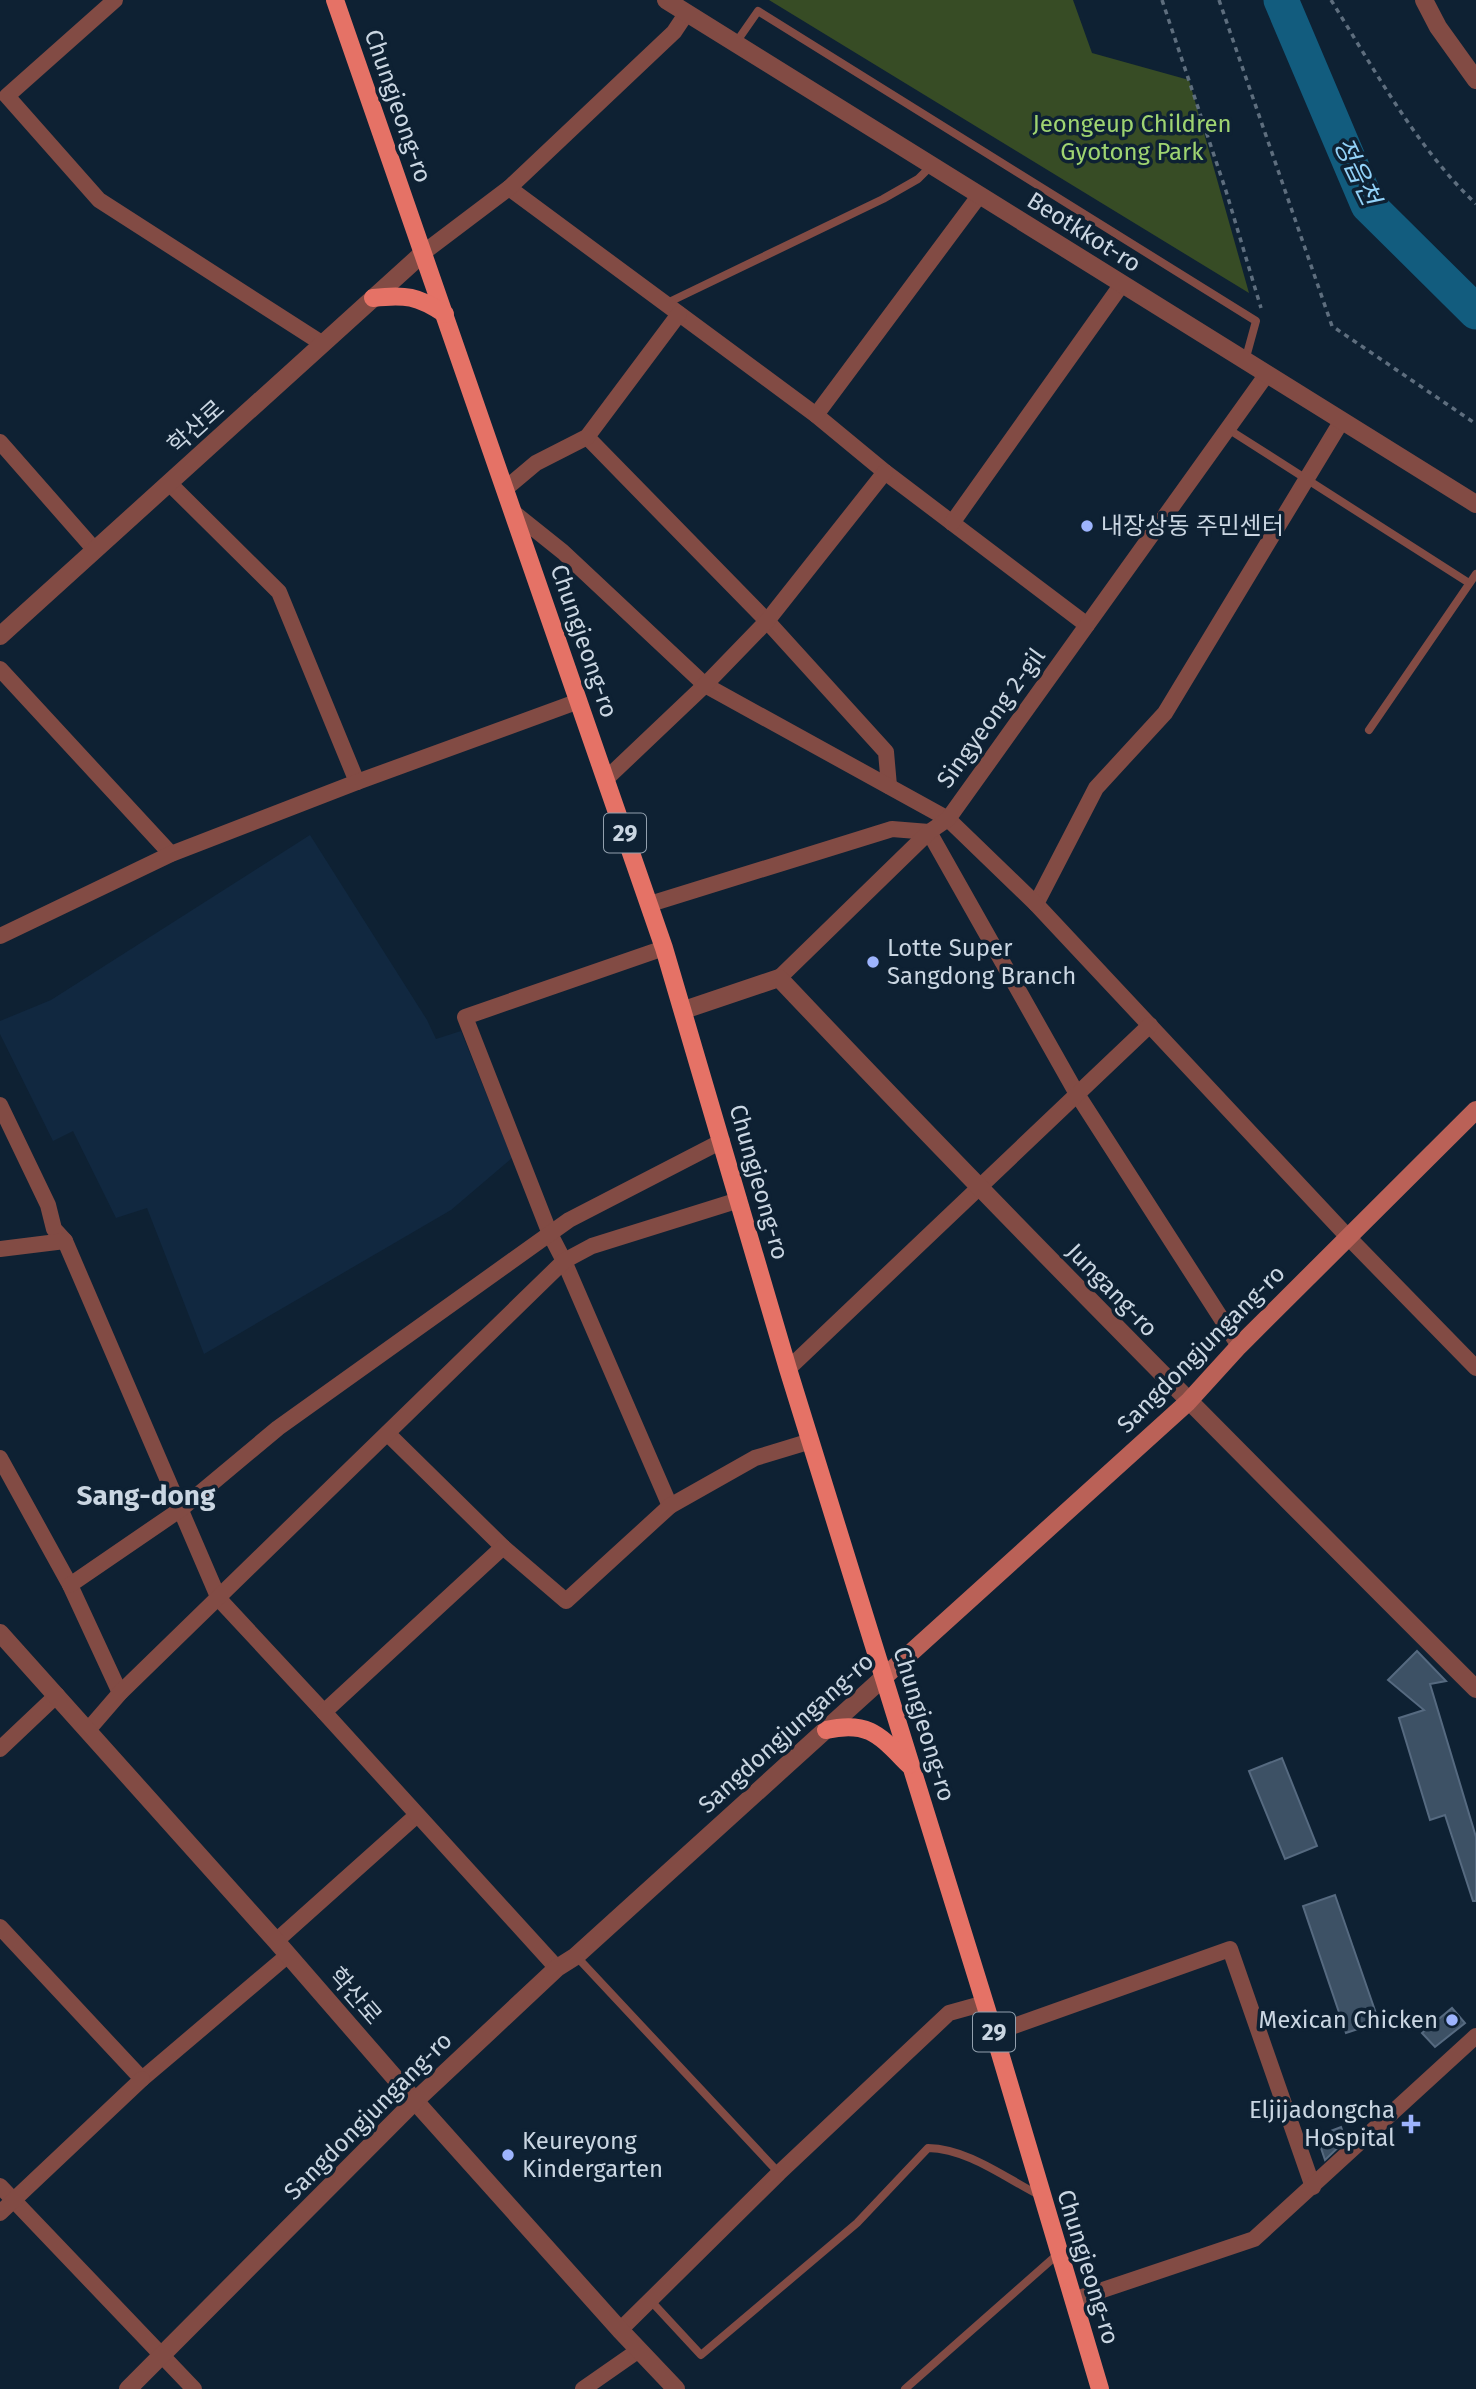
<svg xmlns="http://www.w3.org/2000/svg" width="1476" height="2389" font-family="'Fira Sans','Noto Sans KR',sans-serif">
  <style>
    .built { fill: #112840 }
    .green { fill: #374c25 }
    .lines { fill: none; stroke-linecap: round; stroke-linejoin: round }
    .river { stroke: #125c7e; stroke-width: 35 }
    .building { fill: #3d5165; stroke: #566a80; stroke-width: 2 }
    .path { stroke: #5e6e7e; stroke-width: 3.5; stroke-dasharray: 5 5; stroke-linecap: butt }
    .service { stroke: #824b44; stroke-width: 8 }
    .minor { stroke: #824b44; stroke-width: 16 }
    .tertiary { stroke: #824b44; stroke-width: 18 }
    .secondary { stroke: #ba6157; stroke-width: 18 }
    .primary { stroke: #e57266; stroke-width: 18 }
    .poi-dot { fill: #9db4fd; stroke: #0e2133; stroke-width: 2.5 }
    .labels { text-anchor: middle; stroke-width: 7; stroke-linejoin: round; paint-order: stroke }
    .shield { fill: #0e2133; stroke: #92a0ae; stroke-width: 2 }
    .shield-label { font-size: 23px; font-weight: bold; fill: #cad6e2 }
    .street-label { font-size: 24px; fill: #cad6e2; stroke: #0e2133 }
    .park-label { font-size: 24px; fill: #9fd471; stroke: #0e2133 }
    .poi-label { font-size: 24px; fill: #cad6e2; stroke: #0e2133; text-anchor: start }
    .water-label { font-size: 26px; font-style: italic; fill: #92d2f8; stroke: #0e2133 }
    .quarter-label { font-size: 28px; font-weight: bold; fill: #cad6e2; stroke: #0e2133 }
  </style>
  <rect width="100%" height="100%" fill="#0e2133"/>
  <path class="built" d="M310,835l117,185 9,19 25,-8 51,127 -61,52 -247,144 -57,-146 -31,10 -43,-87 -20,10 -53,-107v-13l51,-21z"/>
  <path class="green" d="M769,0h304l19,53 97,27 60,213z"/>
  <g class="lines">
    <path class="river" d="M1281,0l87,205 108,107"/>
  </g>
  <g class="building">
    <path d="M1417,1651l29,30 -16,3 46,153v64h-3l-28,-86 -15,5 -31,-102 25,-8 -36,-30z"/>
    <path d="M1282,1758l35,88 -32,13 -36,-88z"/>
    <path d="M1335,1895l44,127 -33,11 -43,-127z"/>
    <path d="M1452,2008l13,15 -30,24 -13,-14z"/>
    <path d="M1341,2127l5,13 -21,20 -8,-24z"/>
  </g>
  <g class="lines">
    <g class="path">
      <path d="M1162,0l64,191 35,117"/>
      <path d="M1219,0l113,326 144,98"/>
      <path d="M1331,0c43,69 86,148 145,204"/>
    </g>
    <g class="service">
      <path d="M735,44l23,-33 498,310 -11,40"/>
      <path d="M665,304l218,-105 35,-20 13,-13"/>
      <path d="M1228,429l241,154"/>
      <path d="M1369,730l107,-156"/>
      <path d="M576,1956l203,217"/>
      <path d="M650,2300l51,55 156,-132 71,-75c41,1 77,30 113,48"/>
      <path d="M905,2389l153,-135"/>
    </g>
    <g class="minor">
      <path d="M115,0l-108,96 92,104 224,144"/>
      <path d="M509,188l307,227 69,57 202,153"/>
      <path d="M423,253l86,-65 165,-156 12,-18"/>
      <path d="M816,415l163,-219"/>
      <path d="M1341,422l-176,291 -69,75 -60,116 312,333 128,131"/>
      <path d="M587,437l180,184 119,131 3,34"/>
      <path d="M0,442l94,107"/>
      <path d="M170,484l109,108 78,190"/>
      <path d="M505,489l31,-26 51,-26 92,-123"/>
      <path d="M513,512l50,40 142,133 243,134 88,85"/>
      <path d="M952,523l170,-239"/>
      <path d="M0,669l171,185"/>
      <path d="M606,779l99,-94 62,-64 118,-149"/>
      <path d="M650,904l242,-75 37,3 148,262 162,252"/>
      <path d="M0,936l171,-82 186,-72 222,-81"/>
      <path d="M664,948l-199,69 85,217 14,27 106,245"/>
      <path d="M779,978l150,-146 19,-13 319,-445"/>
      <path d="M0,1105l48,100 6,24 11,12"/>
      <path d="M0,1249l65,-8 154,358 105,113"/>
      <path d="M788,1369l362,-344"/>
      <path d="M388,1434l115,113"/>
      <path d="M0,1458l70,127 50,108"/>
      <path d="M70,1585l111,-76 97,-81 291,-208 153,-79"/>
      <path d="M88,1730l32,-37 444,-432 28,-15 147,-46"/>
      <path d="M0,1749l57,-54"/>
      <path d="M0,1927l142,152 145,-123"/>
      <path d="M276,1941l141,-126"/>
      <path d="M557,1968l-233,-256 179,-165 63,54 104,-95 85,-48 56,-17"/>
      <path d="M994,2033l236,-84 83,238"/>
      <path d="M0,2186l194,203"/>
      <path d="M0,2213l142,-134"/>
      <path d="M1073,2300l181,-61 222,-203"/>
      <path d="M620,2330l159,-157 170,-160 36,-10"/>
      <path d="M583,2389l56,-39"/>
    </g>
    <g class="tertiary">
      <path d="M666,0l810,504"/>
      <path d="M1424,0l14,27 38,53"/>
      <path d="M0,636l423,-383"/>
      <path d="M684,1010l95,-32c228,241 462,476 697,711"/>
      <path d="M0,1633l276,308 139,160 205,229 56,59"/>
      <path d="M128,2389l287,-288 142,-133 19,-12 308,-279"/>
    </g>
    <path class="secondary" d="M884,1677l304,-275 51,-56 237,-236"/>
    <g class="primary">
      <path d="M335,0l329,948 124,421 206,664 106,356"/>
      <path d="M373,298c32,-4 45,-2 72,16"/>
      <path d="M826,1730c43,-10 54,6 83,35"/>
    </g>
  </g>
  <g class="poi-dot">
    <circle cx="1087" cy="526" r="7"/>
    <circle cx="873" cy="962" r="7"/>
    <circle cx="1452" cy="2020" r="7"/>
    <path d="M1407.5 2113.5h7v7h7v7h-7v7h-7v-7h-7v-7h7z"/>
    <circle cx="508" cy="2155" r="7"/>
  </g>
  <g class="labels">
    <g class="shield">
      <rect x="604" y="813.5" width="42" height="39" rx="5"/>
      <rect x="973" y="2012.5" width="42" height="39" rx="5"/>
    </g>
    <g class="shield-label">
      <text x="625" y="841">29</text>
      <text x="994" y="2040">29</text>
    </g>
    <g class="street-label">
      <text transform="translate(398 106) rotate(71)" y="8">Chungjeong-ro</text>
      <text transform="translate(1084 232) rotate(32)" y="8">Beotkkot-ro</text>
      <text transform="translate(196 427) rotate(-42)" y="8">학산로</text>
      <text transform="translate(584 641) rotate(71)" y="8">Chungjeong-ro</text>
      <text transform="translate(991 718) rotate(-54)" y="8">Singyeong 2-gil</text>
      <text transform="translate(759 1182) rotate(74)" y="8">Chungjeong-ro</text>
      <text transform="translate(1112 1290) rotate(46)" y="8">Jungang-ro</text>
      <text transform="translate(1201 1349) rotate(-45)" y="8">Sangdongjungang-ro</text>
      <text transform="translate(924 1724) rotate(73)" y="8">Chungjeong-ro</text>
      <text transform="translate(786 1733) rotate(-42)" y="8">Sangdongjungang-ro</text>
      <text transform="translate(355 1996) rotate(49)" y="8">학산로</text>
      <text transform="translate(368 2116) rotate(-45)" y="8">Sangdongjungang-ro</text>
      <text transform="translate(1088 2267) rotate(73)" y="8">Chungjeong-ro</text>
    </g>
    <g class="park-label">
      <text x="1132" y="132">Jeongeup Children<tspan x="1132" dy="28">Gyotong Park</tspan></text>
    </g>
    <g class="poi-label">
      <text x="1101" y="534">내장상동 주민센터</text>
      <text x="887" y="956">Lotte Super<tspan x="887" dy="28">Sangdong Branch</tspan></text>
      <text x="1438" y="2028" text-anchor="end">Mexican Chicken</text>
      <text x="1395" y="2118" text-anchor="end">Eljijadongcha<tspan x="1395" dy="28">Hospital</tspan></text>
      <text x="522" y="2149">Keureyong<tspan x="522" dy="28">Kindergarten</tspan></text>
    </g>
    <g class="water-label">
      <text transform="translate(1357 171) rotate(64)" y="9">정읍천</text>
    </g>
    <g class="quarter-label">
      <text x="146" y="1505">Sang-dong</text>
    </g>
  </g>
</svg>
